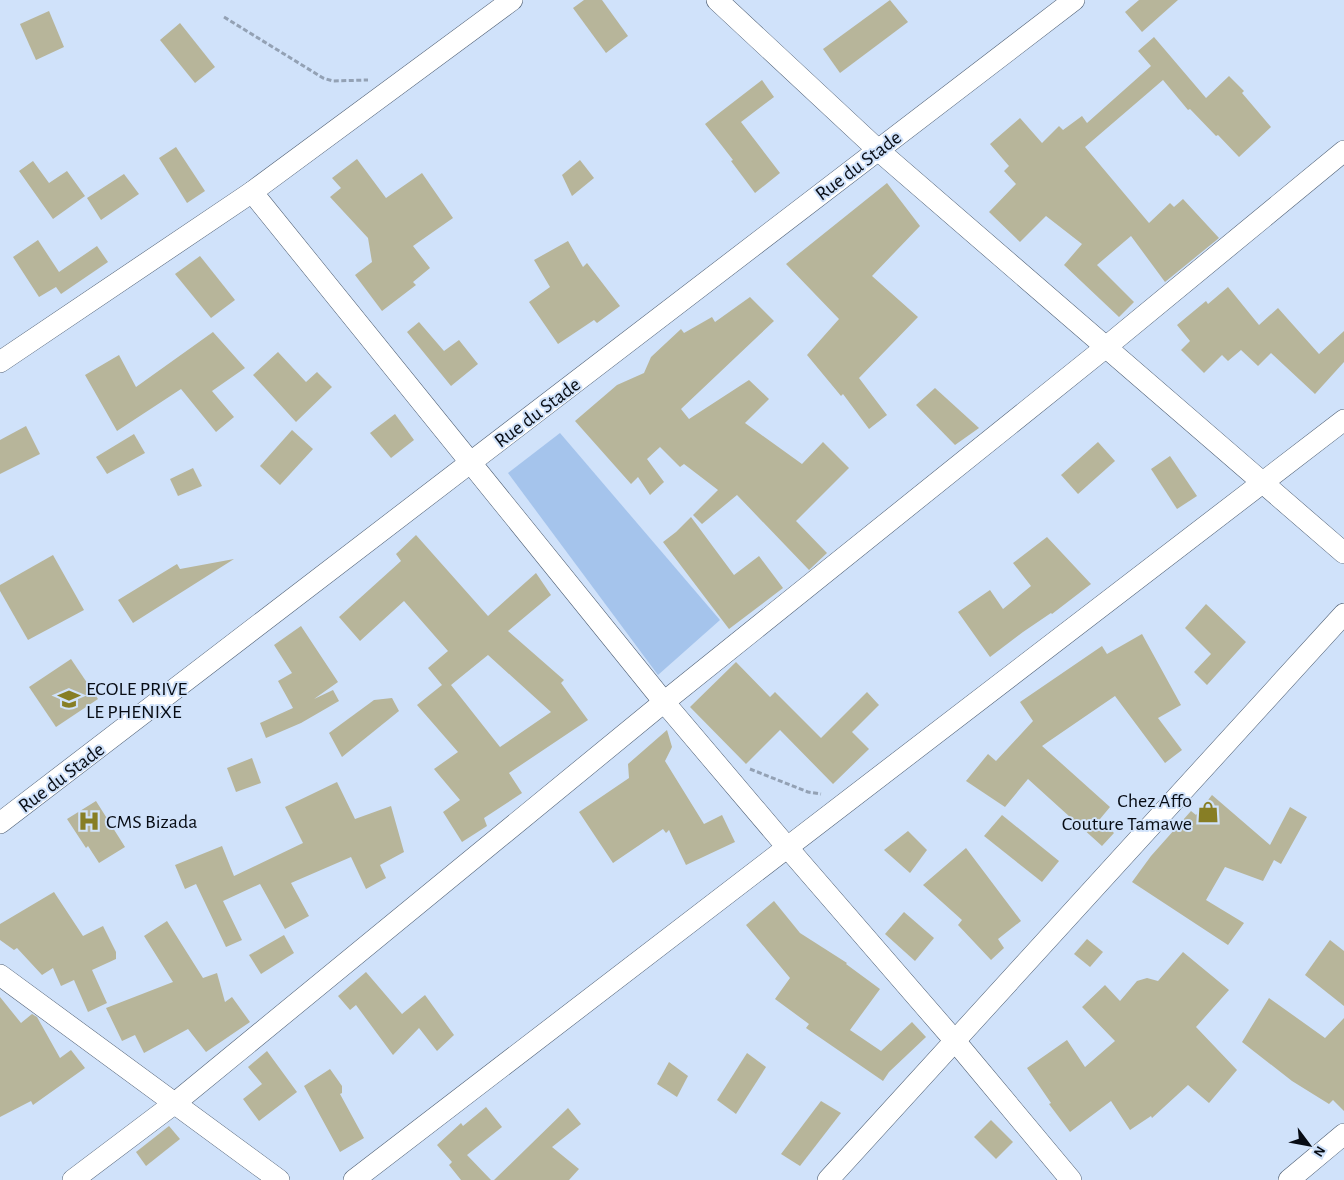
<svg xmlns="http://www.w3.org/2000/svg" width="1344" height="1180" font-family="'Alegreya Sans',sans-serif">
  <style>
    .green { fill: #a5c4ec }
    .building { fill: #b7b59a; fill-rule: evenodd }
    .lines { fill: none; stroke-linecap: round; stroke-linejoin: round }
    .street-casing { stroke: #506075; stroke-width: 22 }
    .path { stroke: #93a1b4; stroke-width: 3; stroke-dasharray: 5 2.5; stroke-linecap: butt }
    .street { stroke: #fff; stroke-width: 21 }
    .labels { text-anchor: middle; stroke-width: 4; stroke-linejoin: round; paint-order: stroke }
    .street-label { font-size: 20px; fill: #070c14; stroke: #d0e2fa }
    .poi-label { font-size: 20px; fill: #070c14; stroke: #d0e2fa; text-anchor: start }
  </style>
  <rect width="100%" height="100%" fill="#d0e2fa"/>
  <path class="green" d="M560,433l160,187 -62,55 -150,-202z"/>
  <g class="building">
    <path d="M584,0h18l26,36 -22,17 -33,-45z"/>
    <path d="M890,0l18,22 -68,51 -17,-24z"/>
    <path d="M1139,0h39l-36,32 -17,-20z"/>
    <path d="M49,11l15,36 -28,13 -16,-36z"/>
    <path d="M180,23l35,44 -20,16 -35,-43z"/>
    <path d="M1154,37l52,61 23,-22 15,15 -2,2 29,34 -32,30 -21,-22 -2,1 -26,-27 -2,1 -25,-30 -78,67 64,76 21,-20 4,4 9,-8 36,39 -54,44 -34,-46 -34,29 37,37 -15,15 -55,-52 18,-21 -36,-28 -26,26 -31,-30 27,-28 -12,-13 5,-5 -19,-22 30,-26 22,25 17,-17 4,4 19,-14 5,7 64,-57 -13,-15z"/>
    <path d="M762,80l12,17 -33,25 39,51 -25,20 -24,-32 2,-1 -28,-36z"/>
    <path d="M176,147l29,44 -18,12 -28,-45z"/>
    <path d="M357,159l29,39 36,-25 31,45 -40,28 17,22 -17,14 3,3 -34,26 -27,-36 17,-13 -4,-24 -38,-41 11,-9 -9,-10z"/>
    <path d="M580,160l14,18 -22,18 -10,-21z"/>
    <path d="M33,161l16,22 18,-12 18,25 -32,23 -34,-48z"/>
    <path d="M124,174l15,20 -38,26 -14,-22z"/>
    <path d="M887,183l33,43 -48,50 46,41 -59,61 28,37 -18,14 -26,-35 -2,2 -34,-41 32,-36 -53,-55z"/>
    <path d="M38,240l21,32 38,-26 11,16 -47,32 -5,-7 -17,10 -26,-40z"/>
    <path d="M568,241l15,26 4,-4 33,43 -23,17 -3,-3 -36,24 -29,-42 21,-15 -16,-27z"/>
    <path d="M200,256l35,44 -24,18 -36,-44z"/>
    <path d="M1228,287l31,38 19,-17 41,46 25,-23v31l-29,32 -44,-41 -13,13 -17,-16 -13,11 -6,-6 -18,18 -23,-23 9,-9 -13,-16 29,-24 2,3z"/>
    <path d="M750,297l24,24 -93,88 8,10 60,-39 20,19 -24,24 57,41 21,-22 26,26 -53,53 31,32 -18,17 -72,-75 -35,29 -9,-9 25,-25 -34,-26 -4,3 -20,-20 -13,12 17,23 -14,13 -12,-18 -7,7 -56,-63 42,-36 27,-12 7,-16 30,-28 3,4 28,-16 3,5z"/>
    <path d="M419,322l25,29 15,-11 19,24 -27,22 -44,-54z"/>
    <path d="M213,332l32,36 -33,23 22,26 -18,15 -35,-43 -64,42 -32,-56 34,-20 17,32z"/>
    <path d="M278,352l28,30 11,-10 15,15 -36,35 -43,-47z"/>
    <path d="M935,388l44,40 -24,17 -39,-40z"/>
    <path d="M395,414l19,26 -23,18 -21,-25z"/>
    <path d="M26,426l14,28 -40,20v-34z"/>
    <path d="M292,430l21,19 -33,36 -20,-19z"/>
    <path d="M134,434l11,19 -38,21 -11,-17z"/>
    <path d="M1098,442l17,19 -37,33 -17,-19z"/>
    <path d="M1170,456l27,40 -20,13 -26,-40z"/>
    <path d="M193,468l9,18 -24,10 -8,-17z"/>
    <path d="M691,517l43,58 25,-19 24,32 -54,41 -66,-87 13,-10z"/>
    <path d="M416,535l72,81 48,-43 15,22 -43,36 56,49 -3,3 27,37 -79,53 13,20 -38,25 3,8 -25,16 -19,-30 17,-12 -26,-31 24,-17 -41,-47 25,-20 -14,-17 20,-17 -44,-50 -44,40 -21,-24 62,-56 -5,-7zM488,655l63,57 -51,35 -49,-62z"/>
    <path d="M1047,537l44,47 -39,30 -1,-1 -28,19 -33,25 -32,-45 32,-22 13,19 28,-23 -18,-23z"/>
    <path d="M53,555l31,55 -56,30 -28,-49v-6z"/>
    <path d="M234,559l-101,64 -15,-23 59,-36 3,5z"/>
    <path d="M1206,604l40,38 -39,43 -13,-13 17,-18 -26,-26z"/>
    <path d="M301,626l37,56 -24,17 19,-9 6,11 -38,22 -35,15 -6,-15 33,-15 -15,-27 14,-8 -18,-28z"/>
    <path d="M1142,634l39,71 -23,13 24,32 -17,13 -50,-67 -73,50 68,61 -10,12 14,14 -12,13 -74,-67 -23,28 -39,-26 22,-27 8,7 37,-40 -13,-19 82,-56 5,8z"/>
    <path d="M71,659l27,40 -42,28 -27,-40z"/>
    <path d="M736,662l34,35 5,-5 46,46 46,-46 12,13 -27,27 17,17 -36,35 -53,-54 -34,34 -56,-57z"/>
    <path d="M392,698l7,13 -57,46 -13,-24 45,-33z"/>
    <path d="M667,730l5,17 -7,14 39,63 18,-9 13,27 -49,23 -17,-35 -3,3 -3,-4 -50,34 -34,-51 50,-34 -1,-14z"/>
    <path d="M252,758l9,25 -25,9 -9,-24z"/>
    <path d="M337,782l18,37 36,-13 13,46 -24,13 6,13 -20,11 -15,-32 -60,26 18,33 -24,13 -25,-45 -37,17 19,39 -16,7 -30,-63 -11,5 -10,-24 47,-19 12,30 69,-33 -18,-36z"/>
    <path d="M1212,795l58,50 20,-38 17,10 -26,47 -7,-4 -11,21 -38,-14 -19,33 38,23 -16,22 -96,-63 19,-26 40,-45 5,4z"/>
    <path d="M96,801l29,46 -26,16 -11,-17 -2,2 -19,-29z"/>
    <path d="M1002,815l57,46 -17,21 -58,-46z"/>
    <path d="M908,831l19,19 -17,23 -26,-23z"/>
    <path d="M966,848l55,73 -23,18 6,9 -13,12 -33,-35 4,-5 -39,-35z"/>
    <path d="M54,892l29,44 20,-10 13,26v7l-24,11 15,33 -19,9 -14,-32 -13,6 -8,-18 -11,7 -25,-27 -3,2 -14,-10v-16z"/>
    <path d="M774,901l26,32 47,30 -1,1 34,25 -30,41 31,21 31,-29 14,15 -37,35 -6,9 -77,-53 3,-4 -34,-25 15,-21 -44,-53z"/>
    <path d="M904,912l30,26 -19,23 -30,-27z"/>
    <path d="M167,921l36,57 14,-5 8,29 7,-5 18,25 -44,30 -18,-23 -44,24 -9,-18 -13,6 -16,-33 67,-26 -29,-46z"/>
    <path d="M284,935l10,18 -33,21 -12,-19z"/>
    <path d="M1087,939l16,13 -13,15 -16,-13z"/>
    <path d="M1330,940l14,11v55l-39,-31z"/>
    <path d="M1183,952l46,38 -33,37 41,43 -28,33 -21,-18 -36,33 -1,-2 -21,14 -19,-29 -41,31 -21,-28 2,-1 -24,-35 40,-28 18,27 30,-26 -33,-34 23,-22 15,16 17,-20 10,-3 11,3z"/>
    <path d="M366,972l36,42 23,-19 29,40 -17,16 -18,-23 -26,27 -37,-50 -6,5 -12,-14z"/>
    <path d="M0,997l21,26 11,-9 5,3 23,41 11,-8 14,18 -52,37 -2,-4 -31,16z"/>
    <path d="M1269,998l56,40 19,-20v93l-11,-11 -4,4 -37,-23 -50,-39z"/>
    <path d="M267,1051l30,41 -38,29 -16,-22 19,-15 -14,-17z"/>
    <path d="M747,1053l19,14 -30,47 -19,-14z"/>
    <path d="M669,1062l19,14 -11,21 -20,-13z"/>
    <path d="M330,1069l12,17v7l-2,1 24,44 -24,14 -36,-66z"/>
    <path d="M821,1101l20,12 -41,53 -19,-12z"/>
    <path d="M486,1107l16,20 -35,28 24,25h-30l-12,-15 3,-3 -15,-17 24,-22 2,3z"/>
    <path d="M568,1108l13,16 -29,23 27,22 -10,11h-75z"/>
    <path d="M991,1120l22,22 -17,17 -22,-22z"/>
    <path d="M169,1126l11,13 -34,27 -10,-14z"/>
  </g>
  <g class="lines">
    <g class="street-casing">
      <g id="street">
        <path d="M717,0l161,150 466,403"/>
        <path d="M252,192l260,-192"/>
        <path d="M0,362l252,-170 412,510 123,145 168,194 116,139"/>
        <path d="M0,823l1074,-823"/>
        <path d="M0,975l279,205"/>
        <path d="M73,1180l102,-77 489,-401 442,-355 238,-196"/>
        <path d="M354,1180l990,-760"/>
        <path d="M828,1180l516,-566"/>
        <path d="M1289,1180l55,-46"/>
      </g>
    </g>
    <g class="path">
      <path d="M224,17l99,61 10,3 35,-1"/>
      <path d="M750,769l58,23 13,2"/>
    </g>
    <use href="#street" class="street"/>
  </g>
  <defs>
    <g id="school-bare" transform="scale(1.725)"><path d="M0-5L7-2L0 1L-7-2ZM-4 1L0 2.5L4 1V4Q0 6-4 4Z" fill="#877e25" stroke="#d0e2fa" stroke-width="2.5" paint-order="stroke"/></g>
    <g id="shop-bare" transform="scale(1.725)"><path d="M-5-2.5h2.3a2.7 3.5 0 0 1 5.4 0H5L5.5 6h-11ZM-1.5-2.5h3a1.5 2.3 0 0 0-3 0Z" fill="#877e25" stroke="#d0e2fa" stroke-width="2.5" paint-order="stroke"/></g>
    <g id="hospital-bare" transform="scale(1.725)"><path d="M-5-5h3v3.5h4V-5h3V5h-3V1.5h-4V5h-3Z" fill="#877e25" stroke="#d0e2fa" stroke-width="2.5" paint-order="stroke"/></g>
  </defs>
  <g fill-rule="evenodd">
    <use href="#school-bare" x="69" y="699"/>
    <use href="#shop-bare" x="1208" y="812"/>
    <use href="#hospital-bare" x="89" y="821"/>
  </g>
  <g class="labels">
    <g class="street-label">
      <text transform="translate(858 165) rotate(-37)" y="7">Rue du Stade</text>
      <text transform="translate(537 412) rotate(-37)" y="7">Rue du Stade</text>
      <text transform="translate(61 777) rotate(-37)" y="7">Rue du Stade</text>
    </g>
    <g class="poi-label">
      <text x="86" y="695">ECOLE PRIVE<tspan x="86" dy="23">LE PHENIXE</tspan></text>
      <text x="1192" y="807" text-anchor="end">Chez Affo<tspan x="1192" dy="23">Couture Tamawe</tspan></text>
      <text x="106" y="828">CMS Bizada</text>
    </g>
  </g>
  <g transform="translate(1309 1145) rotate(122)" stroke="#d0e2fa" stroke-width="4" paint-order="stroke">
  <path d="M0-4L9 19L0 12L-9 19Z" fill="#070c14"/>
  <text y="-8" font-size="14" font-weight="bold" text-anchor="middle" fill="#070c14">N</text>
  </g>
</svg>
